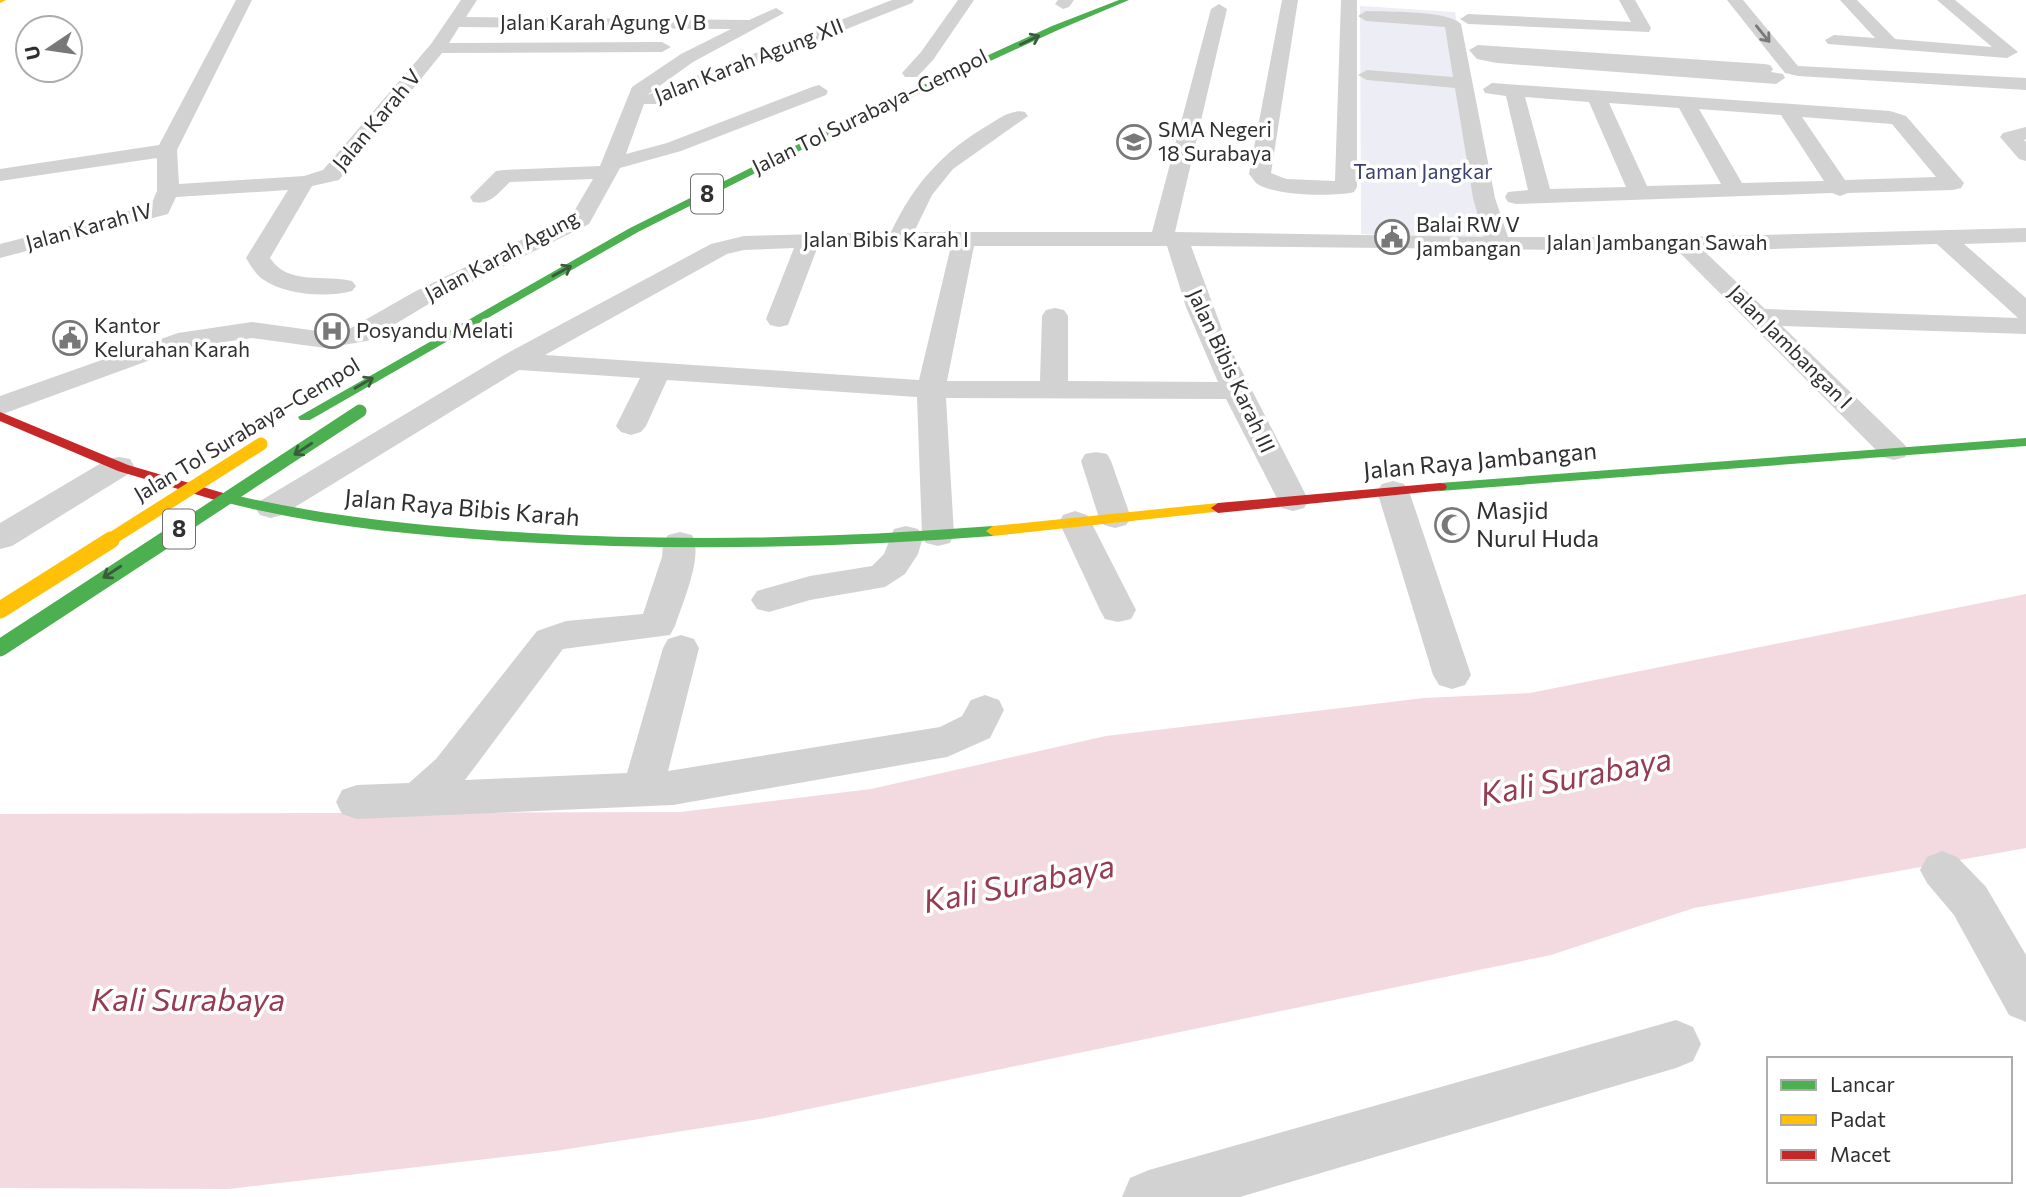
<svg xmlns="http://www.w3.org/2000/svg" width="2026" height="1197" font-family="Commissioner,sans-serif">
  <style>
    .green { fill: #edeef5 }
    .water { fill: #f2dae0 }
    .lines { fill: none; stroke-linecap: round; stroke-linejoin: round }
    .street { fill: #d2d2d2; fill-rule: evenodd }
    .fast { fill: #4caf50; fill-rule: evenodd }
    .slow { fill: #ffc107; fill-rule: evenodd }
    .jam { fill: #c62828; fill-rule: evenodd }
    .fast-bridge-far1 { stroke: #4caf50; stroke-width: 13 }
    .fast-bridge { stroke: #4caf50; stroke-width: 17 }
    .slow-bridge-far1 { stroke: #ffc107; stroke-width: 13 }
    .slow-bridge { stroke: #ffc107; stroke-width: 17 }
    .oneway { stroke: #797979 }
    .oneway2 { stroke: #3a5c3b }
    .labels { text-anchor: middle; stroke-width: 7; stroke-linejoin: round; paint-order: stroke }
    .far-street-label { font-size: 21px; fill: #303030; stroke: #fff }
    .far-poi-label { font-size: 21px; fill: #303030; stroke: #fff; text-anchor: start }
    .far-park-label { font-size: 21px; fill: #3c416d; stroke: #fff }
    .shield { fill: #fff; stroke: #6e6e6e; stroke-width: 2 }
    .shield-label { font-size: 23px; font-weight: bold; fill: #303030 }
    .street-label { font-size: 24px; fill: #303030; stroke: #fff }
    .poi-label { font-size: 24px; fill: #303030; stroke: #fff; text-anchor: start }
    .near-water-label { font-size: 32px; font-style: italic; fill: #953b52; stroke: #fff }
  </style>
  <rect width="100%" height="100%" fill="#fff"/>
  <path class="green" d="M1360,6l95,6 42,212 11,18 -147,-8z"/>
  <path class="water" d="M2026,594v254l-332,60 -143,47 -786,163 -210,33 -326,38 -229,-1v-374l680,-2 191,-23 235,-53 318,-38 106,-5z"/>
  <g class="lines">
    <g class="street">
      <path d="M236,0h16l-75,150 2,34 125,-8 19,-6 108,-126 30,-44h16l-11,17 283,3 27,-12 8,5 -91,49 -46,33 245,-95h22l-2,3 -254,101h-14l-18,50 41,-11 145,-56 7,-2 9,6 -2,4 -145,56 -61,17 -31,56 -157,78 -65,39 -42,7 -73,-10 -69,10 -183,67v-19l178,-63 74,-11 73,10 26,-4 63,-36 158,-77 21,-36 -83,3c-12,11 -20,24 -37,20l-3,-5 26,-26 8,-1 96,-4 32,-79 49,-33 50,-25 -272,-2 -10,16 213,-1 9,5 -9,5 -220,1 -103,127 -27,6 -42,72c18,28 55,16 82,23l4,5 -4,5c-25,7 -66,4 -88,-11 -9,-6 -13,-14 -18,-22l42,-68 -112,7 -8,17 -168,44v-14l151,-39 6,-14v-33l-157,23v-12l159,-24z"/>
      <path d="M958,0h16l-41,60 -16,17h-12l-3,-4 19,-21z"/>
      <path d="M1058,0h16l-5,7 -6,2 -8,-5z"/>
      <path d="M1282,0h16l-27,173 15,6 49,2 6,-181h16v187l-3,5c-20,5 -81,4 -98,-9 -1,-1 -6,-8 -7,-9z"/>
      <path d="M1619,0h16l16,28 -2,4 -181,-8 -8,-5 8,-5 163,8z"/>
      <path d="M1727,0h16l55,66 228,12v12l-228,-14 -13,-3z"/>
      <path d="M1840,0h17l38,39 97,8 -55,-47h18l63,52 -11,6 -179,-14 -3,-4 9,-5 41,3z"/>
      <path d="M1219,4l8,5 -52,223 309,5 -11,-39 -18,-110 -88,-8 -9,-5 9,-5 86,7 -8,-50 -79,-6 -8,-5 8,-5c21,1 82,-1 95,13l34,174 13,39h176l342,-9v14l-62,2 62,54v36l-244,-8 123,119 4,6 -4,6 -11,3 -11,-3 -205,-206 -487,-5 35,94 83,161 -5,7 -11,3 -11,-3 -56,-109 -280,-1 8,137 -4,8 -12,3 -12,-3 -4,-8 -5,-138 -250,-17 -21,46 -5,6 -10,3 -10,-3 -5,-6 24,-48 -121,-8 -237,145 -11,3 -11,-3 -5,-7 5,-7 244,-146 207,-111 33,-8 147,-4c23,-48 52,-81 99,-108 11,-7 22,-15 35,-12l3,4 -75,53 -21,26 -18,37h238l59,-223zM1937,244l81,74 -253,-9 -61,-58zM818,246h133l-32,134 -374,-25 182,-101 17,-4 50,-2 -28,71 4,6 9,2 9,-2zM974,246h193l19,61 32,75 -150,-1v-65l-4,-6 -9,-2 -9,2 -4,6 -2,65h-93z"/>
      <path d="M1478,45l286,19 6,1 3,4 -2,3 12,2 2,4 -9,6 -279,-21 -20,-4 -8,-9z"/>
      <path d="M1492,83l398,28 16,5 58,67 -3,5 -8,2 -105,3 -8,3 -8,-3 -316,11 -8,-2 -3,-5 3,-5 20,-2 -22,-94 -21,-3 -2,-4zM1525,97l64,5 37,85 -76,2zM1609,103l70,5 42,76 -74,2zM1699,109l82,6 43,66 -82,2zM1802,117l90,7 44,53 -91,3z"/>
      <path d="M2026,127v12l-2,1 2,2v19l-7,-2 -19,-22 3,-4z"/>
      <path d="M1096,452l11,2 4,7 20,57 -5,7 -11,3 -11,-3 -5,-7 -18,-57 4,-7z"/>
      <path d="M119,457l11,2 4,7 -4,7 -118,73 -12,3v-26l108,-64z"/>
      <path d="M1393,481l11,3 5,7 62,184 -6,10 -13,4 -13,-4 -6,-10 -56,-184 5,-7z"/>
      <path d="M1075,511l12,4 4,7 45,88 -5,9 -13,3 -13,-3 -5,-9 -41,-88 4,-7z"/>
      <path d="M906,526l12,3 5,8 -5,17 -13,20 -20,13 -75,13 -41,12 -12,-3 -6,-9 6,-9 53,-15 62,-10 12,-12 10,-25z"/>
      <path d="M680,532l12,3c12,20 -10,69 -17,91l-5,9 -107,14 -98,131 162,-7 36,-125 5,-9 13,-4 13,4 5,9 -31,123 272,-44 22,-11 9,-16 14,-5 14,5 5,10 -14,28 -43,19 -274,48 -316,14 -15,-5 -6,-12 6,-12 15,-5 52,-2 27,-24 101,-128 29,-10 77,-7 19,-57 1,-14 5,-8z"/>
      <path d="M1942,851l15,6 29,30 40,68v67l-17,-7 -55,-100 -27,-32 -7,-13 7,-13z"/>
      <path d="M1676,1020l17,7 8,17 -8,17 -17,7 -436,129h-118l8,-19 19,-8z"/>
    </g>
    <g class="fast">
      <path d="M1119,0h10l-71,30 -205,94 -215,108 -328,188h-10l-2,-3 332,-189 217,-108 205,-94z"/>
      <path d="M2026,438v8l-586,45 -7,-4 7,-4z"/>
      <path d="M225,493c101,24 203,34 306,40 154,9 308,5 462,-7l7,5 -7,5c-158,12 -315,15 -473,6 -101,-6 -202,-15 -300,-41l-2,-3 2,-3z"/>
    </g>
    <g class="slow">
      <path d="M0,0h6l-6,3z"/>
      <path d="M1218,503l7,5 -2,3 -230,25 -7,-5 7,-5z"/>
    </g>
    <g class="jam">
      <path d="M0,412l128,53 102,30 2,3 -7,5 -107,-32 -118,-50z"/>
      <path d="M1440,483l5,1 2,3 -2,3 -227,23 -7,-5 7,-5z"/>
    </g>
    <path class="fast-bridge-far1" d="M162,541l198,-130"/>
    <path class="fast-bridge" d="M0,648l165,-108"/>
    <path class="slow-bridge-far1" d="M108,541l153,-97"/>
    <path class="slow-bridge" d="M0,610l111,-70"/>
  </g>
  <defs><path id="oneway-shaft" d="M-6 0H5M1.5-3L5.5 0L1.5 3" fill="none" stroke-width="1.6" stroke-linecap="round" stroke-linejoin="round" transform="scale(1.75)"/></defs>
  <use class="oneway" href="#oneway-shaft" transform="translate(1763 34) rotate(51)"/>
  <g class="oneway2">
    <use href="#oneway-shaft" transform="translate(1030 40) rotate(-25)"/>
    <use href="#oneway-shaft" transform="translate(562 271) rotate(-29)"/>
    <use href="#oneway-shaft" transform="translate(364 383) rotate(-30)"/>
    <use href="#oneway-shaft" transform="translate(303 449) rotate(147)"/>
    <use href="#oneway-shaft" transform="translate(112 572) rotate(147)"/>
  </g>
  <defs>
    <g id="school-ring" transform="scale(1.75)"><circle r="9.5" fill="#fff" stroke="#787878" stroke-width="1.5"/><path d="M0-5L7-2L0 1L-7-2ZM-4 1L0 2.5L4 1V4Q0 6-4 4Z" fill="#787878"/></g>
    <g id="civic-ring" transform="scale(1.75)"><circle r="9.5" fill="#fff" stroke="#787878" stroke-width="1.5"/><path d="M-.6-6.5H3V-4.5H.6V-3L4-1V1h2V6H-6V1h2V-1L-.6-3ZM-1.2 2.5V6h2.4V2.5Z" fill="#787878"/></g>
    <g id="hospital-ring" transform="scale(1.75)"><circle r="9.5" fill="#fff" stroke="#787878" stroke-width="1.5"/><path d="M-5-5h3v3.5h4V-5h3V5h-3V1.5h-4V5h-3Z" fill="#787878"/></g>
    <g id="mosque-ring" transform="scale(1.75)"><circle r="9.5" fill="#fff" stroke="#787878" stroke-width="1.5"/><path d="M3.5-4.9A6 6 0 1 0 3.5 4.9A5 5 0 1 1 3.5-4.9Z" fill="#787878"/></g>
  </defs>
  <g fill-rule="evenodd">
    <use href="#school-ring" x="1134" y="142"/>
    <use href="#civic-ring" x="1392" y="237"/>
    <use href="#hospital-ring" x="332" y="331"/>
    <use href="#civic-ring" x="70" y="338"/>
    <use href="#mosque-ring" x="1452" y="525"/>
  </g>
  <g class="labels">
    <g class="far-street-label">
      <text x="603" y="30">Jalan Karah Agung V B</text>
      <text transform="translate(749 61) rotate(-21)" y="7">Jalan Karah Agung XII</text>
      <text transform="translate(870 112) rotate(-26)" y="7">Jalan Tol Surabaya–Gempol</text>
      <text transform="translate(377 120) rotate(-50)" y="7">Jalan Karah V</text>
      <text transform="translate(89 227) rotate(-15)" y="7">Jalan Karah IV</text>
      <text x="886" y="247">Jalan Bibis Karah I</text>
      <text x="1657" y="250">Jalan Jambangan Sawah</text>
      <text transform="translate(502 256) rotate(-28)" y="7">Jalan Karah Agung</text>
      <text transform="translate(1790 347) rotate(45)" y="7">Jalan Jambangan I</text>
      <text transform="translate(1231 371) rotate(65)" y="7">Jalan Bibis Karah III</text>
      <text transform="translate(247 430) rotate(-31)" y="7">Jalan Tol Surabaya–Gempol</text>
    </g>
    <g class="far-poi-label">
      <text x="1158" y="137">SMA Negeri<tspan x="1158" dy="24">18 Surabaya</tspan></text>
      <text x="1416" y="232">Balai RW V<tspan x="1416" dy="24">Jambangan</tspan></text>
      <text x="94" y="333">Kantor<tspan x="94" dy="24">Kelurahan Karah</tspan></text>
      <text x="356" y="338">Posyandu Melati</text>
    </g>
    <g class="far-park-label">
      <text x="1423" y="179">Taman Jangkar</text>
    </g>
    <g class="shield">
      <rect x="691" y="174.5" width="32" height="39" rx="5"/>
      <rect x="163" y="509.5" width="32" height="39" rx="5"/>
    </g>
    <g class="shield-label">
      <text x="707" y="202">8</text>
      <text x="179" y="537">8</text>
    </g>
    <g class="street-label">
      <text transform="translate(1480 461) rotate(-5)" y="8">Jalan Raya Jambangan</text>
      <text transform="translate(462 508) rotate(5)" y="8">Jalan Raya Bibis Karah</text>
    </g>
    <g class="poi-label">
      <text x="1476" y="519">Masjid<tspan x="1476" dy="28">Nurul Huda</tspan></text>
    </g>
    <g class="near-water-label">
      <text transform="translate(1576 777) rotate(-11)" y="11">Kali Surabaya</text>
      <text transform="translate(1019 884) rotate(-11)" y="11">Kali Surabaya</text>
      <text x="188" y="1011">Kali Surabaya</text>
    </g>
  </g>
  <rect x="1767" y="1057" width="245" height="126" fill="#ffffff" stroke="#acacac" stroke-width="2"/>
  <rect x="1781" y="1080" width="35" height="10" fill="#4caf50" stroke="#acacac" stroke-width="2"/>
  <text x="1830" y="1092" font-size="21" fill="#303030">Lancar</text>
  <rect x="1781" y="1115" width="35" height="10" fill="#ffc107" stroke="#acacac" stroke-width="2"/>
  <text x="1830" y="1127" font-size="21" fill="#303030">Padat</text>
  <rect x="1781" y="1150" width="35" height="10" fill="#c62828" stroke="#acacac" stroke-width="2"/>
  <text x="1830" y="1162" font-size="21" fill="#303030">Macet</text>
  <g transform="translate(49 49) rotate(257)"><circle r="33" fill="#ffffff" stroke="#acacac" stroke-width="2"/>
  <path d="M0-5L12 26L0 18L-12 26Z" fill="#787878"/>
  <text y="-10" font-size="19" font-weight="bold" text-anchor="middle" fill="#303030">U</text>
  </g>
</svg>
